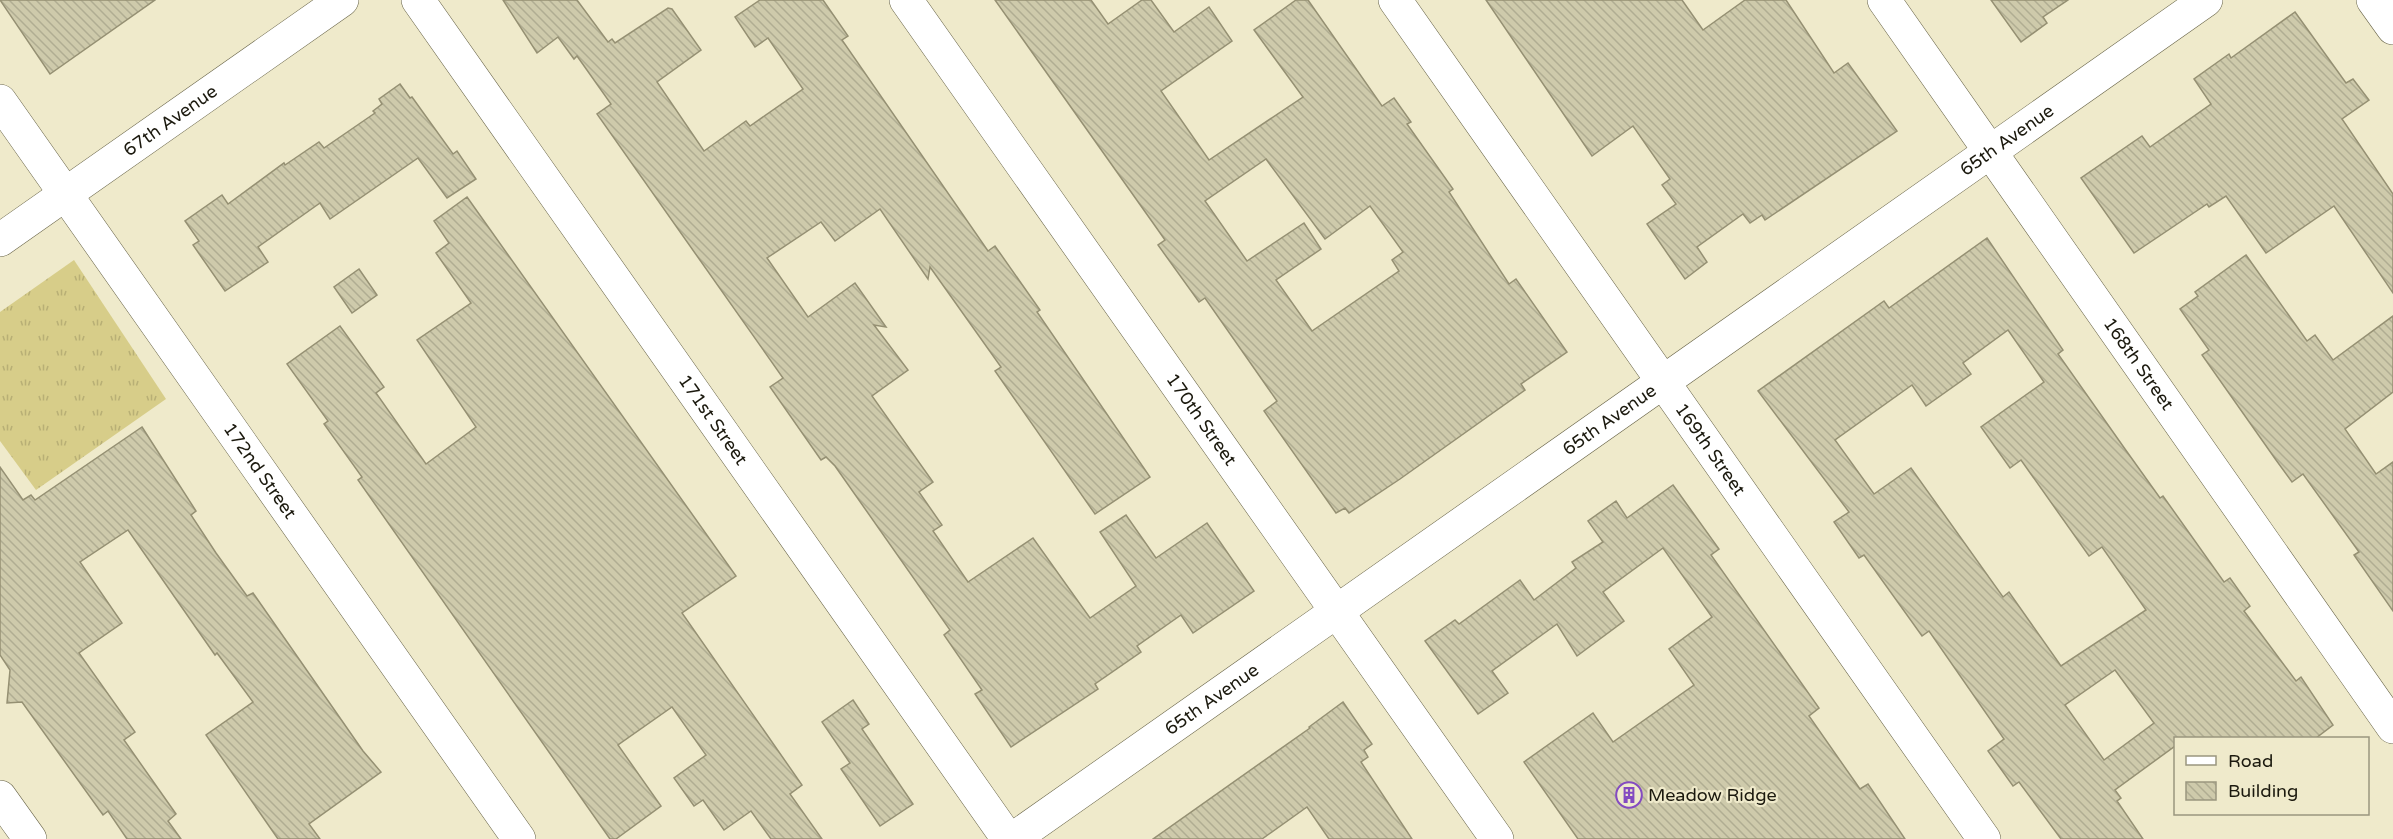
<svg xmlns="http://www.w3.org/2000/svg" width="2393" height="839" font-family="'Varela Round',sans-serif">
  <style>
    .grass { fill: url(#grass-tufts) }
    .building { fill: url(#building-back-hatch); stroke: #959073; stroke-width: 1.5; fill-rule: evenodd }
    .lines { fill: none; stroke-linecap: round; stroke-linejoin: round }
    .street-casing { stroke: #686448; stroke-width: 34 }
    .street { stroke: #fff; stroke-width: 33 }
    .labels { text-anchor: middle; stroke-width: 4.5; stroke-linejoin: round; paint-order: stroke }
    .street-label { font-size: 18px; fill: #1b190e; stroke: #efeacb }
    .poi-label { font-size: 18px; fill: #1b190e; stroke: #efeacb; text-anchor: start }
  </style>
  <defs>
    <pattern id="grass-tufts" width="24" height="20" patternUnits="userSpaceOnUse" patternTransform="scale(1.5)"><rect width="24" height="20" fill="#d7cd89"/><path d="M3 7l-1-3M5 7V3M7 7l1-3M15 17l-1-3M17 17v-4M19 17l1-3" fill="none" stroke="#b8af75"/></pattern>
    <pattern id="building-back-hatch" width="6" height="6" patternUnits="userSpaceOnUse" patternTransform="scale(1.5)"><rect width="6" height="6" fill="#cecaab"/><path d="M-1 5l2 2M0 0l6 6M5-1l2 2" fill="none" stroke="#b0ad92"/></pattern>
  </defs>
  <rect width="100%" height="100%" fill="#efeacb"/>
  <path class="grass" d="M74,260l92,139 -130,91 -36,-49v-129z"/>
  <g class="building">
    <path d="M0,0h155l-105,74z"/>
    <path d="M503,0h74l31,42 4,-3 3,4 53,-35 4,1 29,41 -44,32 47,69 42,-30 4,5 53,-37 -35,-51 -13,9 -20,-30 25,-17h63l25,36 -6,4 146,211 7,-5 45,64 -3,2 113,165 -55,37 -100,-143 6,-4 -71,-100 -2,12 -48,-70 -45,32 -14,-19 -54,36 41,59 47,-34 31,44 -12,-2 34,45 -36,26 61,86 -14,10 23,33 -9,6 35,51 65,-44 57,80 46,-32 -36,-54 26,-17 30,43 51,-35 47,68 -61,42 -12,-18 -44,31 4,6 -46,32 3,5 -87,58 -36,-53 7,-4 -38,-55 6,-5 -115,-164 -9,-9 -5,3 -51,-73 13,-9 -186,-264 14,-10 -34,-48 -3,3 -16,-22 -21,16z"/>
    <path d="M995,0h96l17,24 34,-24h9l23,32 35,-25 23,34 -71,50 48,69 94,-63 -49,-67 42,-30h12l74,106 12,-8 17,24 -4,2 46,65 -4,3 60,92 7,-5 51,73 -46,32 4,6 -125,89 -51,34 -4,-5 -9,5 -72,-102 13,-10 -72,-103 -6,4 -41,-57 7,-5 -7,-10zM1266,159l59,80 45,-33 33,46 -11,8 7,11 -87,60 -36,-51 45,-31 -17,-26 -57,38 -42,-60z"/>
    <path d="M1486,0h196l21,30 42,-30h41l48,73 14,-10 49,68 -132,89 -3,-5 -12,8 -7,-9 -46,33 10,15 -22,17 -38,-55 29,-20 -14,-19 8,-6 -37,-53 -41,30z"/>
    <path d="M1991,0h77l-25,17 4,6 -26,19z"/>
    <path d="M2295,12l51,71 7,-4 16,21 -27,19 51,75v99l-59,-87 -68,47 -40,-57 -17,11 -2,-3 -73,49 -53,-75 61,-42 8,11 61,-43 -17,-25 35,-25 2,4z"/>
    <path d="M400,84l10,14 2,-1 41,57 4,-3 19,28 -29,19 -29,-40 -88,61 -10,-16 -62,44 10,15 -43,29 -32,-46 6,-4 -14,-20 37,-26 6,9 56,-41 1,2 34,-23 5,6 51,-35 -2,-2 9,-7 -3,-5z"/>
    <path d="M467,197l269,379 -54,37 120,172 -12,9 32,45h-51l-20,-28 -27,19 -21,-30 -9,6 -20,-28 32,-23 -34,-48 -54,38 43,61 -45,33h-6l-252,-359 4,-3 -38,-53 4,-3 -41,-57 53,-38 44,61 -8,6 50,71 50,-37 -59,-87 54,-37 -35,-50 13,-10 -15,-22z"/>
    <path d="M1987,238l76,112 -5,4 67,95 35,49 3,-2 61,86 6,-4 20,28 -6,5 52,70 5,-4 32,48 -17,13h-141v8l-60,44 6,8 -4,3 26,38h-82l-42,-57 -6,4 -25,-35 16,-12 -75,-108 -7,5 -58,-81 -5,3 -25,-36 15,-10 -91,-121 126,-90 5,7zM2008,330l36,52 -63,45 29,41 11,-8 68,96 13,-9 44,63 -85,56 -52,-74 -6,5 -92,-129 -37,26 -39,-54 77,-55 14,21 45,-32 -8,-11zM2115,670l39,53 -50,37 -39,-55z"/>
    <path d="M2246,255l61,86 8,-6 18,25 60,-44v76l-48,37 31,45 17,-12v149l-39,-56 5,-3 -56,-78 -11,8 -16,-22 -74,-105 7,-5 -29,-41 18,-13 -3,-4z"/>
    <path d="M359,269l18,26 -25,18 -18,-26z"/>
    <path d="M142,427l54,84 -5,4 25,38 31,43 6,-3 110,158 18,21 -72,52 11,15h-42l-72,-104 47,-33 -36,-49 -2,2 -87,-125 -48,32 42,61 -43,30 56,79 -11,8 52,74 -8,7 13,18h-54l-19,-28 -5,4 -81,-113 -15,1 3,-33 -10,-15v-188l23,33 8,-5 4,5z"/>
    <path d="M1673,485l46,64 -8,6 108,153 -10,8 51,73 8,-5 37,55h-327l-54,-77 69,-49 20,29 81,-57 -25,-36 43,-32 -49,-69 -60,44 21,29 -47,35 -20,-32 -65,47 16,22 -30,21 -53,-73 30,-21 4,4 61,-44 14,20 42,-32 -4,-6 31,-20 -15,-21 28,-20 11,17z"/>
    <path d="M853,700l16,24 -7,5 51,75 -33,22 -39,-57 9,-6 -28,-41z"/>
    <path d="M1343,702l29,42 -8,6 4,7 -7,5 51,77h-83l-22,-32 -45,32h-109l157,-111 -1,-1z"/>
  </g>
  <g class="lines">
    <g class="street-casing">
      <g id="street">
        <path id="s1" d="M418,0l590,839"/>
        <path id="s2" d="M906,0l591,839"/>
        <path id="s3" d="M1395,0l589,839"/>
        <path id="s4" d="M1884,0l509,727"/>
        <path d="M2373,0l20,28"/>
        <path id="s5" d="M0,101l519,738"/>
        <path id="s6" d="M0,240l342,-240"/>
        <path d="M0,797l30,42"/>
        <path id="s7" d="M1013,839l1193,-839"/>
      </g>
    </g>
    <use href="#street" class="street"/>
  </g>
  <defs>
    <g id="building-ring" transform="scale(1.35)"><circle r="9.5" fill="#efeacb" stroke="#844bc1" stroke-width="1.5"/><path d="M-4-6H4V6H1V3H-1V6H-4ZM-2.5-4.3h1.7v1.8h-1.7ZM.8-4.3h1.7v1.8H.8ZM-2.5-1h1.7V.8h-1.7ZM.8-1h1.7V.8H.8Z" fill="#844bc1"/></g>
  </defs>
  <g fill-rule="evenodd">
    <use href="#building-ring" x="1629" y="795"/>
  </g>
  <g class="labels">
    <g class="street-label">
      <text dy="6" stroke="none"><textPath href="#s6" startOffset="208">67th Avenue</textPath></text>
      <text dy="6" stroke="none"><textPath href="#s7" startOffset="1215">65th Avenue</textPath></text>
      <text dy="6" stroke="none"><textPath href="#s4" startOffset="444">168th Street</textPath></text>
      <text dy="6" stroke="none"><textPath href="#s1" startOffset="513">171st Street</textPath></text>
      <text dy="6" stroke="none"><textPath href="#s2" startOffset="513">170th Street</textPath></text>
      <text dy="6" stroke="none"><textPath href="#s7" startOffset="729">65th Avenue</textPath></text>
      <text dy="6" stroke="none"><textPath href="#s3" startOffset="549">169th Street</textPath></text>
      <text dy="6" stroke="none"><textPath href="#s5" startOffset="452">172nd Street</textPath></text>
      <text dy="6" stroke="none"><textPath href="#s7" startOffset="243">65th Avenue</textPath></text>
    </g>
    <g class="poi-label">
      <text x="1648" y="801">Meadow Ridge</text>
    </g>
  </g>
  <rect x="2174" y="737" width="195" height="78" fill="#efeacb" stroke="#9a967f" stroke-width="1.5"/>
  <rect x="2186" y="756" width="30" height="9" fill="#ffffff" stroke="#9a967f" stroke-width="1.5"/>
  <text x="2228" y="767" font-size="18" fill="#1b190e">Road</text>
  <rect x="2186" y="782" width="30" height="18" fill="url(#building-back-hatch)" stroke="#9a967f" stroke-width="1.5"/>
  <text x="2228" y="797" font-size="18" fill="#1b190e">Building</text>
</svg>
